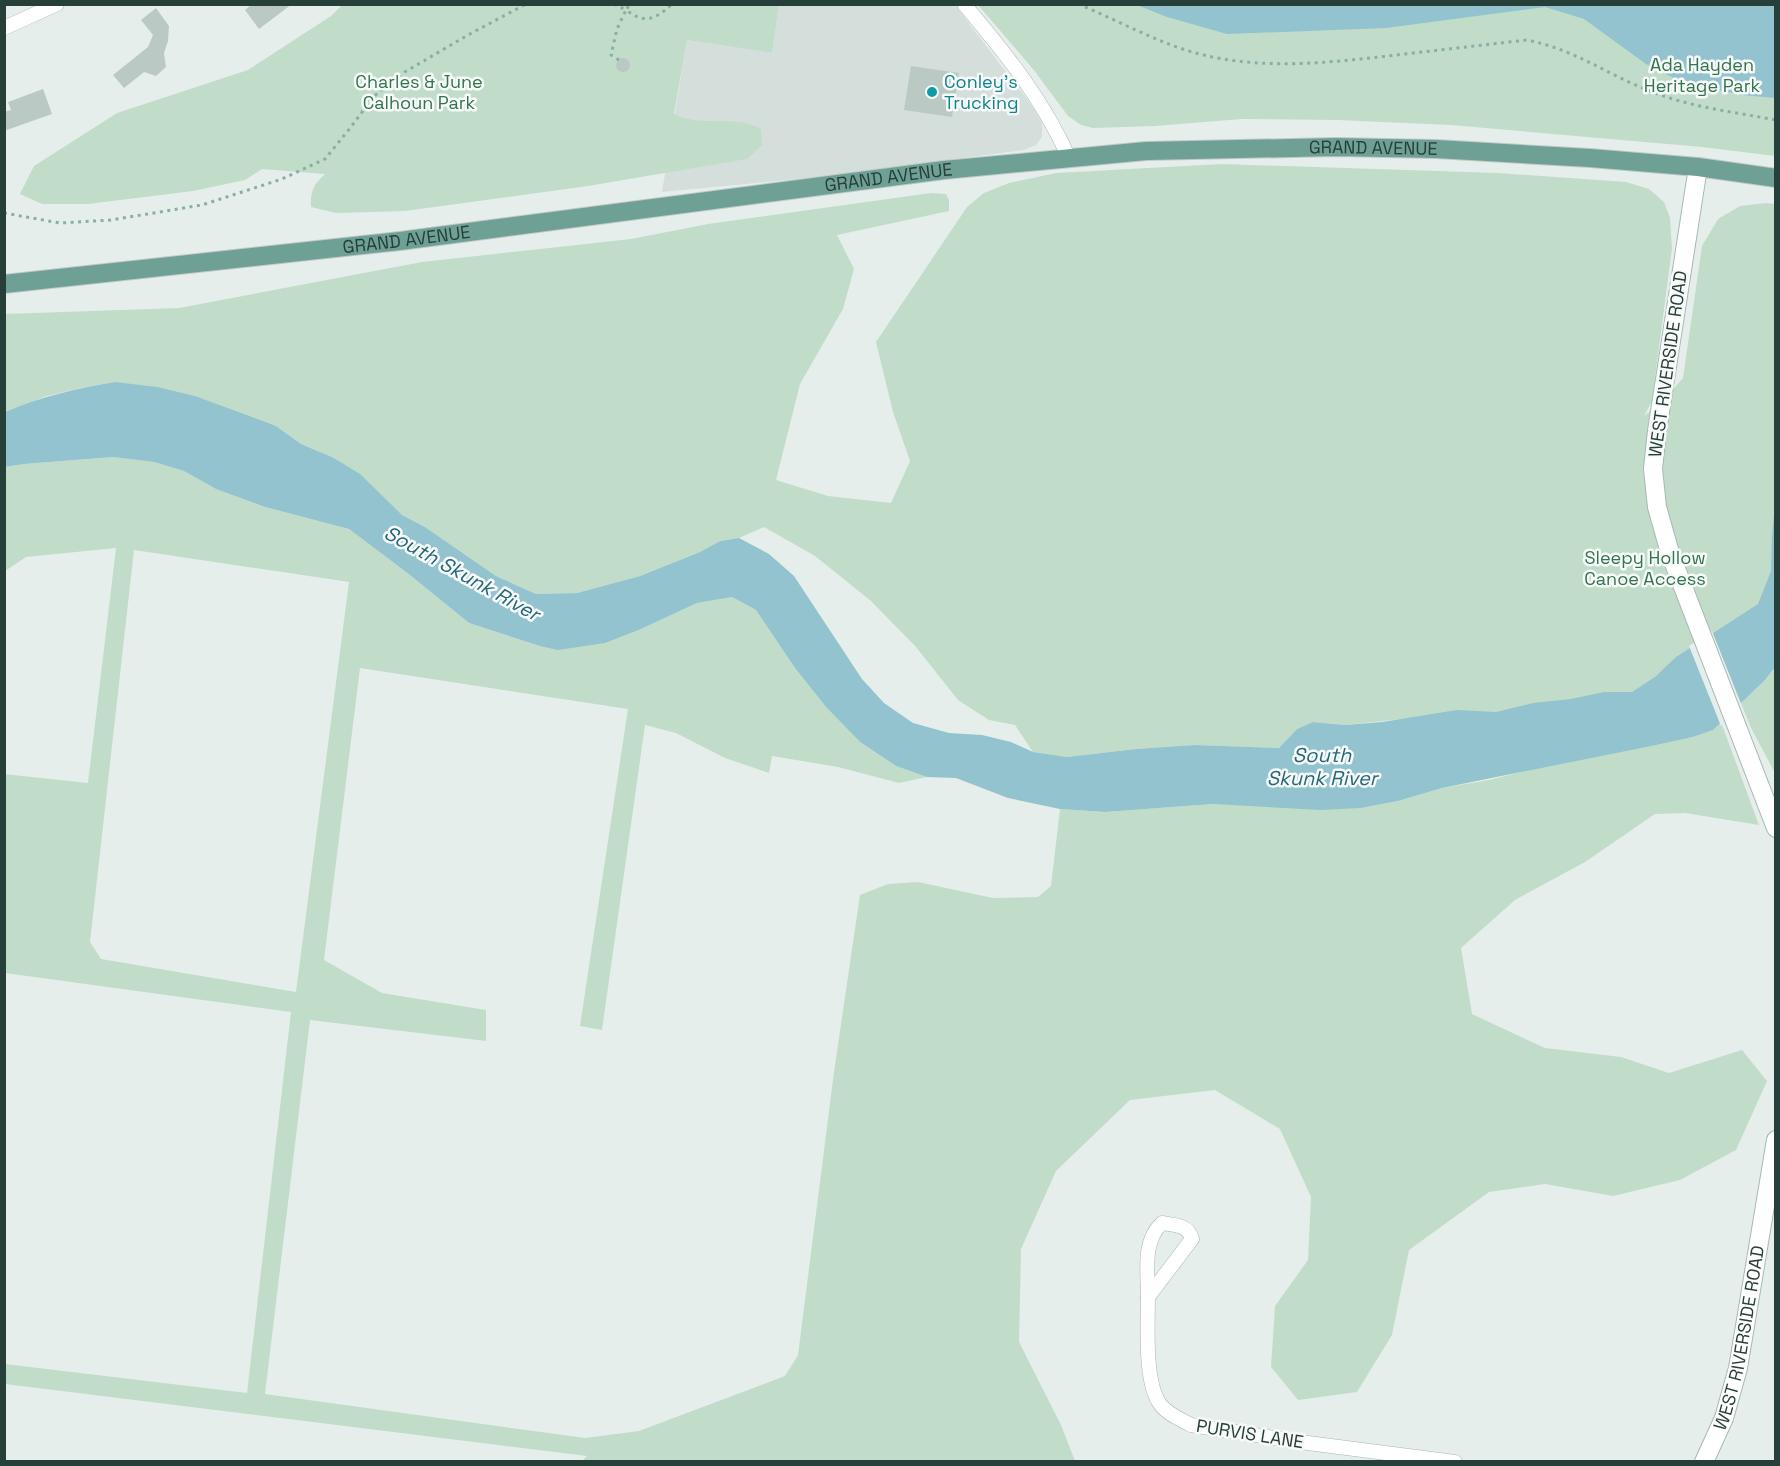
<svg xmlns="http://www.w3.org/2000/svg" width="1780" height="1466" font-family="'Space Grotesk',sans-serif">
  <style>
    .built { fill: #d4deda }
    .green { fill: #c1ddc9; fill-rule: evenodd }
    .water { fill: #92c3cf }
    .pier { fill: #e6eeeb }
    .building { fill: #bbc9c4 }
    .lines { fill: none; stroke-linecap: round; stroke-linejoin: round }
    .minor-casing { stroke: #a9b6b2; stroke-width: 15 }
    .secondary-casing { stroke: #a5b9b3; stroke-width: 20 }
    .primary-casing { stroke: #c2c9c8; stroke-width: 20 }
    .path { stroke: #89afa4; stroke-width: 3; stroke-dasharray: 3 4.5; stroke-linecap: butt }
    .minor { stroke: #fff; stroke-width: 14 }
    .secondary { stroke: #fff; stroke-width: 18 }
    .primary { stroke: #6ea095; stroke-width: 18 }
    .culture-dot { fill: #0f9aa8; stroke: #f7faf9; stroke-width: 2 }
    .labels { text-anchor: middle; stroke-width: 5; stroke-linejoin: round; paint-order: stroke }
    .park-label { font-size: 18px; fill: #32744e; stroke: #f7faf9 }
    .culture-label { font-size: 18px; fill: #0d838f; stroke: #f7faf9; text-anchor: start }
    .street-label { font-size: 18px; fill: #263f39; stroke: #f7faf9 }
    .water-label { font-size: 20px; font-style: italic; fill: #236778; stroke: #f7faf9 }
  </style>
  <rect width="100%" height="100%" fill="#e6eeeb"/>
  <path class="built" d="M779,5h176l77,101 10,17v14l-6,8 -12,5 -206,27 -156,15 25,-152 85,13z"/>
  <g class="green">
    <path d="M342,5h437l-7,48 -85,-13 -13,74c26,14 61,0 87,15l1,16 -15,14 -159,27 -183,25 -69,2 -25,-6c-1,-16 3,-23 14,-33l-63,-5 -17,11 -52,11 -105,13h-46l-22,-10 14,-28 83,-53 131,-43 83,-54z"/>
    <path d="M978,5h797v151l-73,-9 -251,-22 -113,-5 -96,-1 -87,7 -62,2 -12,-3 -13,-9 -35,-47z"/>
    <path d="M1222,164l276,9 128,9 23,7 15,13 6,16 2,30 -20,153 -8,15 17,-13 22,-25 19,-132 16,-27 22,-13 26,-3 9,1v414l-116,87 -248,13 -66,7 -32,-3 -16,7 -18,19 -85,-3 -58,4 -69,8 -34,-5 -18,-27 -26,-5 -31,-20 -42,-53 -45,-46 -56,-45 -51,-29 -25,11 -19,3 -20,11 -60,24 -63,17 -41,1 -40,-18 -71,-49 -23,-12 -70,-58 -31,-13 -25,-18 -161,-44 -30,5 -38,9 -42,16 -1,-98 175,-6 243,-46 209,-23 77,-15 223,-31 15,1 3,6v11l-112,24 17,34 -11,40 -43,75 -24,96 52,16 63,7 19,-42 -17,-49 -17,-70 91,-135 17,-14 25,-10 47,-10z"/>
    <path d="M113,457l41,5 30,9 32,18 49,18 84,22 61,46 59,48 71,23 101,-17 56,-26 35,-6 24,13 39,58 31,39 34,35 36,24 31,11 -28,6 -61,-16 -66,-11 -3,17 -44,-15 -49,-25 -31,-8 -43,305 -22,-4 48,-317 -268,-41 -36,292 58,33 104,17v31l-176,-21 -45,374 320,44 54,-7 146,-55 13,-21 36,-283 26,-177 28,-11 30,-2 75,16 45,-1 13,-11 9,-77 45,3 108,-8 148,4 37,-7 44,-13 47,-8 48,-12 156,-31 20,-7 8,-8 38,103 -74,-12 -30,1 -70,48 -70,38 -54,48 11,66 73,34 76,9 48,16 73,-23 25,31 -31,69 -56,30 -67,16 -68,-12 -56,8 -80,58 -17,85 -35,57 -59,8 -27,-33 4,-61 33,-46 3,-63 -31,-68 -65,-39 -85,10 -74,71 -35,78 -2,93 42,83 14,36h-493l5,-5 -582,-72v-20l242,29 44,-381 -286,-39 -1,-199 84,9 28,-235 -90,9 -21,14v-104l19,-3zM134,550l215,32 -53,410 -195,-33 -11,-17z"/>
    <path d="M1775,667v106l-24,-45 -10,-25 24,-23z"/>
  </g>
  <g class="water">
    <path d="M1137,5h638v93l-33,-3 -58,-12 -38,-19 -62,-45 -39,-12 -159,21 -159,6 -60,-17z"/>
    <path d="M115,382l42,5 38,9 81,30 25,18 31,13 28,17 42,41 23,12 71,49 40,18 41,-1 63,-17 60,-24 20,-11 19,-3 30,16 25,22 68,103 22,24 29,20 36,10 33,2 29,7 22,10 34,5 69,-8 58,-4 85,3 18,-19 16,-7 32,3 37,-3 75,-12 39,2 37,-9 38,-4 33,-7h28l23,-15 21,-20 82,-53 13,-33 1,-35 3,-31v162l-10,13 -52,50 -20,7 -42,9 -209,42 -44,13 -37,7 -40,2 -108,-6 -108,8 -45,-3 -52,-11 -52,-20 -29,-1 -31,-11 -36,-24 -34,-35 -31,-39 -39,-58 -24,-13 -35,6 -56,26 -36,14 -47,7 -18,-4 -71,-23 -59,-48 -61,-46 -84,-22 -49,-18 -32,-18 -30,-9 -41,-5 -89,7 -19,3v-55c35,-15 72,-24 110,-30z"/>
  </g>
  <path class="pier" d="M1712,631l30,75 -21,20 -32,-80z"/>
  <g class="building">
    <path d="M252,4h40l-33,25 -14,-19z"/>
    <path d="M156,8l13,18 -1,15 -4,12 2,14 -10,9 -12,-4 -20,16 -11,-13 35,-28 5,-12 -12,-15z"/>
    <circle cx="623" cy="65" r="7"/>
    <path d="M911,66l48,7 -7,44 -48,-7z"/>
    <path d="M43,89l9,25 -48,17v-19l7,-2 -3,-8z"/>
  </g>
  <g class="lines">
    <g class="minor-casing">
      <g id="minor">
        <path d="M964,4c41,49 79,95 105,154"/>
        <path d="M4,28l53,-24"/>
        <path d="M1162,1223c14,2 26,2 30,16l-44,58c0,-26 -6,-55 14,-74z"/>
        <path d="M1148,1297c0,27 -4,85 12,107 7,10 20,15 31,21l109,17 155,20"/>
      </g>
    </g>
    <g class="secondary-casing">
      <g id="secondary">
        <path d="M1698,167l-41,264 -4,38 4,38 13,46 106,275"/>
        <path id="s1" d="M1704,1462l20,-44 14,-50 38,-228"/>
      </g>
    </g>
    <g class="primary-casing">
      <g id="primary">
        <path id="s2" d="M4,284l396,-43 544,-71 202,-19 190,-4 100,2 154,9 108,9 78,11"/>
      </g>
    </g>
    <g class="path">
      <path d="M614,4l12,6 4,-6"/>
      <path d="M1078,4c39,16 74,36 114,48 66,19 136,11 204,3 44,-5 87,-10 131,-15 49,10 79,34 123,51 39,16 84,21 126,29"/>
      <path d="M619,60l-8,-5 6,-26 9,-19c19,14 28,10 45,-5"/>
      <path d="M4,213l56,10 51,-3 91,-15 80,-26 43,-20 26,-32 22,-30 30,-24 65,-38 58,-31"/>
    </g>
    <use href="#minor" class="minor"/>
    <use href="#secondary" class="secondary"/>
    <use href="#primary" class="primary"/>
  </g>
  <circle class="culture-dot" cx="932" cy="92" r="6"/>
  <g class="labels">
    <g class="park-label">
      <text x="1702" y="71">Ada Hayden<tspan x="1702" dy="21">Heritage Park</tspan></text>
      <text x="419" y="88">Charles &amp; June<tspan x="419" dy="21">Calhoun Park</tspan></text>
      <text x="1645" y="564">Sleepy Hollow<tspan x="1645" dy="21">Canoe Access</tspan></text>
    </g>
    <g class="culture-label">
      <text x="944" y="88">Conley's<tspan x="944" dy="21">Trucking</tspan></text>
    </g>
    <g class="street-label">
      <text dy="6" stroke="none"><textPath href="#s2" startOffset="1377">GRAND AVENUE</textPath></text>
      <text dy="6" stroke="none"><textPath href="#s2" startOffset="891">GRAND AVENUE</textPath></text>
      <text dy="6" stroke="none"><textPath href="#s2" startOffset="405">GRAND AVENUE</textPath></text>
      <text transform="translate(1668 364) rotate(-82)" y="6">WEST RIVERSIDE ROAD</text>
      <text dy="6" stroke="none"><textPath href="#s1" startOffset="130">WEST RIVERSIDE ROAD</textPath></text>
      <text transform="translate(1250 1434) rotate(9)" y="6">PURVIS LANE</text>
    </g>
    <g class="water-label">
      <text transform="translate(462 573) rotate(29)" y="7">South Skunk River</text>
      <text x="1322" y="762">South<tspan x="1322" dy="23">Skunk River</tspan></text>
    </g>
  </g>
  <rect width="1780" height="1466" fill="none" stroke="#263f39" stroke-width="12"/>
</svg>
